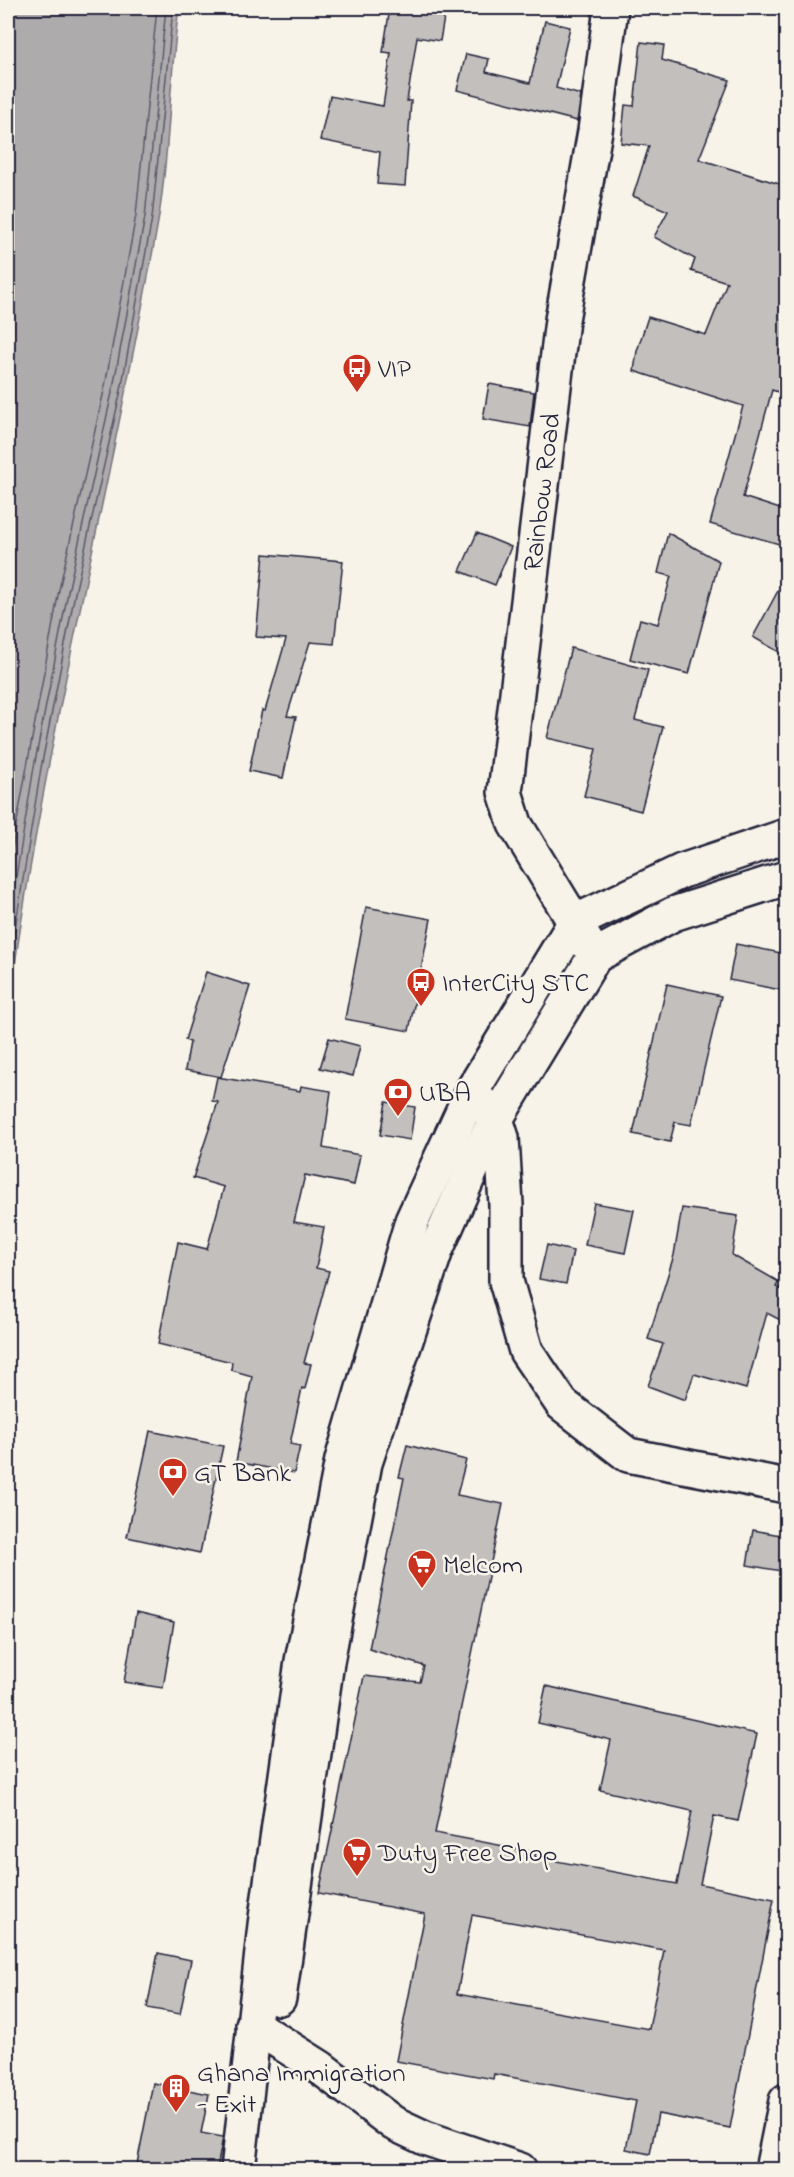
<svg xmlns="http://www.w3.org/2000/svg" width="794" height="2177" font-family="'Indie Flower',sans-serif">
  <style>
    .water { fill: #aeabad; stroke: #76747f; stroke-width: 1.5 }
    .lines { fill: none; stroke-linecap: round; stroke-linejoin: round }
    .shore { stroke: #5a5969; stroke-width: 1.5 }
    .building { fill: #c2bfbd; stroke: #22223b; stroke-width: 1.5; fill-rule: evenodd }
    .minor-casing { stroke: #22223b; stroke-width: 38 }
    .highway-casing { stroke: #22223b; stroke-width: 38 }
    .minor { stroke: #f7f3e8; stroke-width: 33 }
    .highway { stroke: #f7f3e8; stroke-width: 33 }
    .labels { text-anchor: middle; stroke-width: 5; stroke-linejoin: round; paint-order: stroke }
    .poi-label { font-size: 27px; fill: #22223b; stroke: #f7f3e8; text-anchor: start }
    .street-label { font-size: 27px; fill: #22223b; stroke: #f7f3e8 }
  </style>
  <rect width="100%" height="100%" fill="#f7f3e8"/>
  <filter id="ink" filterUnits="userSpaceOnUse"><feTurbulence type="fractalNoise" baseFrequency=".0167" numOctaves="2"/><feDisplacementMap in="SourceGraphic" scale="12" xChannelSelector="R" yChannelSelector="G"/><feConvolveMatrix kernelMatrix="1 2 1 2 8 2 1 2 1" color-interpolation-filters="sRGB"/></filter>
  <g filter="url(#ink)">
    <path class="water" d="M8,8h171c-10,71 -9,144 -21,214 -47,266 -116,526 -150,794z"/>
    <g class="lines">
      <g class="shore">
        <path d="M8,871l51,-281 46,-204 31,-171 21,-207"/>
        <path d="M8,926l26,-159 34,-175 45,-204 32,-171 21,-209"/>
        <path d="M8,972l33,-204 34,-175 46,-203 31,-172 21,-210"/>
      </g>
    </g>
    <g class="building">
      <path d="M390,8h27l28,4 -5,29 -23,-4 -10,64h4l-6,85 -28,-2 3,-32 -60,-12 10,-44 53,10 8,-53 -8,-1z"/>
      <path d="M545,21l25,6 -14,61 25,7 -4,26 -120,-31 9,-36 23,5 -3,13 44,11z"/>
      <path d="M641,42l23,3 -2,15 68,20 -31,79 87,27v180l-8,26 -6,-2 -29,107 43,14v35l-76,-22 33,-118 -109,-35 3,-20 11,-34 58,18 21,-53 -36,-11 4,-12 -41,-22 14,-26 -35,-15 16,-50 -28,-3 4,-38 9,1z"/>
      <path d="M489,384l45,8 -4,35 -47,-8z"/>
      <path d="M477,533l34,14 -16,38 -35,-14z"/>
      <path d="M668,533l51,28 -30,113 -59,-15 10,-40 18,5 13,-48 -13,-3z"/>
      <path d="M264,554l79,7 -9,83 -24,-2 -23,74 9,1 -13,61 -34,-7 13,-61 3,1 21,-72 -30,-2z"/>
      <path d="M786,576v80l-33,-19z"/>
      <path d="M571,648l77,22 -13,50 28,7 -22,84 -57,-15 12,-47 -49,-11z"/>
      <path d="M366,907l65,12 -22,112 -64,-12z"/>
      <path d="M736,944l50,10v37l-57,-11z"/>
      <path d="M206,972l44,14 -29,91 -36,-7 5,-28 -5,-2z"/>
      <path d="M667,984l54,12 -30,129 -16,-3 -5,20 -37,-8z"/>
      <path d="M329,1038l31,8 -7,30 -33,-8z"/>
      <path d="M217,1077l83,14 1,-5 30,5 -8,57 37,7 -6,30 -49,-10 -11,47 30,5 -8,41 13,3 -25,92 7,1 -6,25 -3,-1 -12,56 10,2 -6,27 -58,-11 16,-86 -21,-6 1,-8 -74,-18 20,-102 29,7 17,-62 -31,-9 25,-76 -6,-1z"/>
      <path d="M386,1102l29,5 -5,33 -30,-5z"/>
      <path d="M594,1203l40,7 -9,43 -40,-8z"/>
      <path d="M682,1208l56,8 -6,39 47,27 -3,5 10,5v31l-19,-10 -21,76 -52,-15 -9,26 -37,-14 15,-42 -15,-5 26,-84z"/>
      <path d="M547,1245l26,6 -7,33 -27,-5z"/>
      <path d="M150,1431l73,15 -23,107 -73,-16z"/>
      <path d="M407,1445l59,15 -9,35 46,9 -68,329 101,19 -1,5 142,27 15,-73 -92,-21 11,-50 -73,-17 8,-37 211,48 -19,87 -24,-5 -14,68 74,15 -44,229 -72,-14 -8,40 -24,-5 10,-48 -142,-27 -1,5 -97,-18 29,-147 -106,-21 45,-217 56,6 4,-16 -55,-17 35,-171 -5,-1zM472,1915l192,35 -15,79 -192,-35z"/>
      <path d="M753,1530l33,6 -5,35 -34,-6z"/>
      <path d="M136,1613l38,9 -11,66 -39,-6z"/>
      <path d="M158,1953l33,7 -11,54 -33,-6z"/>
      <path d="M153,2083l56,11 -8,39 22,4 -6,32h-81z"/>
    </g>
    <g class="lines">
      <g class="minor-casing">
        <g id="minor">
          <path d="M595,956l-80,-132 -10,-32 57,-472 33,-189 16,-123"/>
          <path d="M483,1104l13,15 6,19 4,67v76l20,70 36,53 66,51 158,31"/>
          <path d="M253,2025l68,43 72,55 32,15 95,32"/>
          <path d="M772,2170l14,-69"/>
        </g>
      </g>
      <g class="highway-casing">
        <g id="highway">
          <path d="M279,1998l48,-336 38,-199 71,-213 41,-93 19,-38 99,-163 78,-42 113,-36"/>
          <path d="M238,2170l27,-245 37,-264 40,-201 70,-239 60,-130 103,-169 107,-51 104,-35"/>
        </g>
      </g>
      <use href="#minor" class="minor"/>
      <use href="#highway" class="highway"/>
    </g>
  </g>
  <defs>
    <g id="bus-pin" transform="scale(1.5)"><path d="M0 17L-7.5 6A9.5 9.5 0 1 1 7.5 6Z" fill="#c8321e" stroke="#f7f3e8"/><path d="M-5-6H5V4H4V6H2V4H-2V6H-4V4H-5ZM-3.5-4V0h7V-4ZM-3.5 1.2v1.5H-2V1.2ZM2 1.2v1.5H3.5V1.2Z" fill="#fff"/></g>
    <g id="bank-pin" transform="scale(1.5)"><path d="M0 17L-7.5 6A9.5 9.5 0 1 1 7.5 6Z" fill="#c8321e" stroke="#f7f3e8"/><path d="M-6-4H6V4H-6ZM0-2.3a2.3 2.3 0 1 0 0 4.6a2.3 2.3 0 1 0 0-4.6Z" fill="#fff"/></g>
    <g id="supermarket-pin" transform="scale(1.5)"><path d="M0 17L-7.5 6A9.5 9.5 0 1 1 7.5 6Z" fill="#c8321e" stroke="#f7f3e8"/><path d="M-6-5.5h2.5l.6 2H6L4.5 2H-2.5L-4.4-4H-6ZM-1.5 3.2a1.3 1.3 0 1 0 .1 0ZM3 3.2a1.3 1.3 0 1 0 .1 0Z" fill="#fff"/></g>
    <g id="building-pin" transform="scale(1.5)"><path d="M0 17L-7.5 6A9.5 9.5 0 1 1 7.5 6Z" fill="#c8321e" stroke="#f7f3e8"/><path d="M-4-6H4V6H1V3H-1V6H-4ZM-2.5-4.3h1.7v1.8h-1.7ZM.8-4.3h1.7v1.8H.8ZM-2.5-1h1.7V.8h-1.7ZM.8-1h1.7V.8H.8Z" fill="#fff"/></g>
  </defs>
  <g fill-rule="evenodd">
    <use href="#bus-pin" x="357" y="368"/>
    <use href="#bus-pin" x="421" y="982"/>
    <use href="#bank-pin" x="398" y="1092"/>
    <use href="#bank-pin" x="173" y="1472"/>
    <use href="#supermarket-pin" x="422" y="1564"/>
    <use href="#supermarket-pin" x="357" y="1852"/>
    <use href="#building-pin" x="176" y="2088"/>
  </g>
  <g class="labels">
    <g class="poi-label">
      <text x="378" y="377">VIP</text>
      <text x="442" y="991">InterCity STC</text>
      <text x="419" y="1101">UBA</text>
      <text x="194" y="1481">GT Bank</text>
      <text x="443" y="1573">Melcom</text>
      <text x="378" y="1861">Duty Free Shop</text>
      <text x="197" y="2081">Ghana Immigration<tspan x="197" dy="31">- Exit</tspan></text>
    </g>
    <g class="street-label">
      <text transform="translate(541 492) rotate(-83)" y="9">Rainbow Road</text>
    </g>
  </g>
  <rect width="794" height="2177" fill="none" stroke="#f7f3e8" stroke-width="30"/>
  <rect x="15" y="15" width="764" height="2147" fill="none" stroke="#22223b" stroke-width="2" filter="url(#ink)"/>
</svg>
